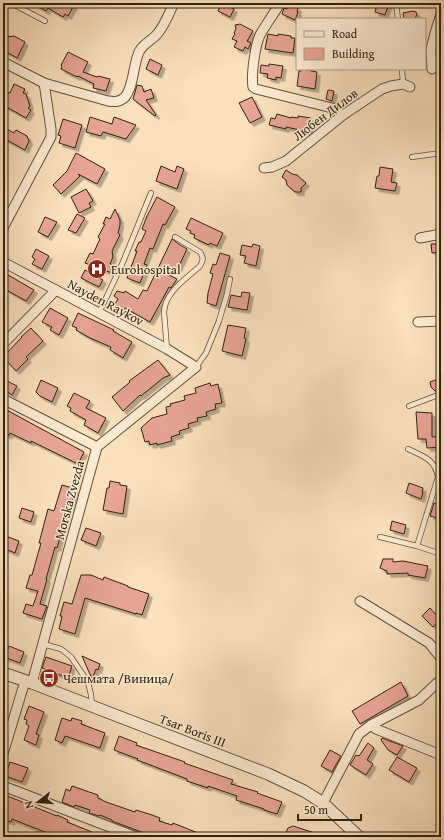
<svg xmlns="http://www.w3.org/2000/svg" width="444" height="840" font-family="'Gentium Book Plus',serif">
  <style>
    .building { fill: #e8a494; stroke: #2f2211; filter: url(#shadow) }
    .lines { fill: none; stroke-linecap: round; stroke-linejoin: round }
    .service-casing { stroke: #62523c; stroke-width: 6 }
    .minor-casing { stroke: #62523c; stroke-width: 11 }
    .tertiary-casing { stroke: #62523c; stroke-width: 13 }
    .service { stroke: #fcebd3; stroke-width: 4.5 }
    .minor { stroke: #fcebd3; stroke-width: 9 }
    .tertiary { stroke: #fcebd3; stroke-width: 11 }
    .labels { text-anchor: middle; stroke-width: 3; stroke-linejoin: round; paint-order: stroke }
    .street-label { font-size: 13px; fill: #2f2211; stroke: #fcebd3 }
    .poi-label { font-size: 13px; fill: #2f2211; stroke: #fcebd3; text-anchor: start }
  </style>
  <defs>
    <filter id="shadow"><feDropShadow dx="3.5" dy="3.5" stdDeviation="0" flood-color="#0004"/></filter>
  </defs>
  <rect width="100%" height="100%" fill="#fae0bb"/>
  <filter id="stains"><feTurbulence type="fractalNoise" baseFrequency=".005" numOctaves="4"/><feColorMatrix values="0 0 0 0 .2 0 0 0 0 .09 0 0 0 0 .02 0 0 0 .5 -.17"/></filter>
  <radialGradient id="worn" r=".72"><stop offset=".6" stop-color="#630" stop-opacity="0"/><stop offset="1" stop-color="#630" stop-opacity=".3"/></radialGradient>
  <g class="building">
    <path d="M32,3h43l-7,13 -3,-2 -2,3 -15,-9 -2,3z"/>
    <path d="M222,3h10l-2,4 4,2 -4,8 -12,-6z"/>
    <path d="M377,3h12l-4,12 -10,-3z"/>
    <path d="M289,4l9,4 -1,4h1l-3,8 -13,-6 2,-6 3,1z"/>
    <path d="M413,11l3,1 1,3 -3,4h-10l-1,-6z"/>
    <path d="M240,24l13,7 -6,10 4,2 -3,6 -3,-2 -2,4 -9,-4 3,-6 -5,-2 3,-5 -1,-1 2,-4 -1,-4z"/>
    <path d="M3,34l4,3 7,-1 11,6 -8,16 -14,-8z"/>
    <path d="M268,34l10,2v-2l13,2v2h4l-2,15 -28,-4z"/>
    <path d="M68,52l20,10 -5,10 14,5 1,-1 12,3 -4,12 -13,-3 1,-4 -16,-8 -1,1 -16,-8 1,-3 -1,-1z"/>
    <path d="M150,59l12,6 -4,10 -12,-6z"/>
    <path d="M269,64l14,2 -2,12 -5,-1v3l-9,-2 1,-4 -8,-1 1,-8 8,1z"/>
    <path d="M301,69l10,1v1l6,1 -2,17 -18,-3 2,-15h2z"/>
    <path d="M14,84l11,5 -2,4 3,1 4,12 -2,2 3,2 -5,8 -23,-13 6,-13 1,1z"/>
    <path d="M137,85l5,1 2,6 7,-3 3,9 -8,2 10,15 -1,1 -22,-17z"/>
    <path d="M328,90l6,1 -2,10 -6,-2z"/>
    <path d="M252,97l10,20 -12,6 -11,-20z"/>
    <path d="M277,114l14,4v-1l7,1v-2l13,2 -2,14 -23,-5v2l-17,-4 2,-7 4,1z"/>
    <path d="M90,117l22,7 2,-7 22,8 -10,14 -23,-7 -2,4 -15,-4z"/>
    <path d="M63,119l19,6 -7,23 -16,-5 2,-7 -3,-1z"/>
    <path d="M7,129l7,4 2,-3 11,6 2,5 -4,9 -22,-12z"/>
    <path d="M76,153l29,16 -8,15 -19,-10 2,2 -19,18 -8,-9 14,-14z"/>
    <path d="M161,166l14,6 2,-6 7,3 -7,20 -21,-8z"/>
    <path d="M380,167l13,2 -2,13 6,1 -2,8 -20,-3 2,-12h2z"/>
    <path d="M286,170l6,4 5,1 9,8 -5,5v4h-6l-8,-7 -1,-5 -4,-3z"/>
    <path d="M86,189l7,12 -4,2 2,4 -12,6 -8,-16z"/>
    <path d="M157,197l18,10 -10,18 -2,-1 -10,25 -3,-1 -6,16 3,1 -7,18 -13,-5 10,-27h-2l4,-9h2l5,-11 -4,-2 5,-13z"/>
    <path d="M115,209l5,11v5l-2,8 2,2 -8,16 1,6 -3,7 5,3 -3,6 -27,-10 5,-10 3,1 7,-15 -2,-2 7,-13h-2l3,-7 4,2z"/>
    <path d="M77,214l8,4 -9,15 -8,-3z"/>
    <path d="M45,217l12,5 -9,15 -10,-5z"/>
    <path d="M191,218l32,15 -6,13 -7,-3 -1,2 -15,-7 1,-3 -5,-2 1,-2 -5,-2z"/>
    <path d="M172,239l8,6 7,4 -9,19 -17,3 16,8 -6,9 -2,-1 -19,35 -25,-14 -3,6 -11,-4 7,-11 -4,-3 3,-5 7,2 1,-2 13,8 5,-9 4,1z"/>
    <path d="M253,244l7,2 -4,20 -12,-3 2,-7 -6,-1 2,-10 10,2z"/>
    <path d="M431,244h10v8l-9,1z"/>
    <path d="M36,249l13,7 -7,13 -10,-5 3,-5 -3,-2z"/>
    <path d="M220,253l10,3 -14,50 -9,-3 1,-10 5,-19 -3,-1 3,-9 3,1z"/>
    <path d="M85,270l18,10 -4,7 -18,-9z"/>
    <path d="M3,272l31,18 -8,11 -23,-13z"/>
    <path d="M242,292l8,1 -3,17 -19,-3 3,-12 10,2z"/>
    <path d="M50,308l18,10 -9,17 -9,-5 2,-3 -10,-5z"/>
    <path d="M78,313l36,17 -1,1 19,11 -9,16 -13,-8 1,-3 -21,-9 -14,-8 1,-2 -5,-2z"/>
    <path d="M228,325l18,3 -2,10 2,1 -4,17 -20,-5z"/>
    <path d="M31,328l12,13 -17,16 2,2 -12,12 -13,-14 19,-20h-1z"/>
    <path d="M158,360l12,15 -7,3 -22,18 -1,-1 -17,16 -11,-14 18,-15 -1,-1z"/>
    <path d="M441,378v11l-6,2 -4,-4 -1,-5z"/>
    <path d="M3,379l14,7 -5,9 -9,-6z"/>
    <path d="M41,380l17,8 -6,14 -12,-6 -4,-4z"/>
    <path d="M210,383l1,3 7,-2 4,19 -7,1 1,5 -10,3 1,4 -10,2 1,3 -10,3 1,4 -10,3 1,3 -9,3 1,4 -15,4v-2l-7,2 -1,-4 -4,1 -4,-14 11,-10 15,-4 -1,-7 5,-1 -1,-2 15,-4 -1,-4 12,-3 -1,-5z"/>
    <path d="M74,393l16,8 -4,7 20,10 -8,15 -14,-8 2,-5 -16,-9 1,-3 -4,-2z"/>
    <path d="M3,408l81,44 -6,12 -47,-23v2l-21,-10 -1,2h-6z"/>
    <path d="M416,412l16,1v24l9,-1v11l-14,1 -1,-9h-8z"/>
    <path d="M110,481l10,2v2l7,1 -4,28 -20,-4 4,-22h2z"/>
    <path d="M409,483l14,5 -1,4h1l-2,7 -15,-6z"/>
    <path d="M62,485l14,4 -6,18 -1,-1 -12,42 -2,-1 -9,32h1l-7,25 7,2 -5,13 -19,-6 3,-9 7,2 5,-15 -12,-3 4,-13h2l9,-32h-2l9,-34 6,2z"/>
    <path d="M434,503l7,2v14l-11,-3z"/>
    <path d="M22,508l12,4 -3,10 -12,-4z"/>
    <path d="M392,521l14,4 -2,9 -14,-4z"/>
    <path d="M86,528l15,5 -5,13 -15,-6z"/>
    <path d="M3,535l16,6 -4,12 -12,-5z"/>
    <path d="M383,559h10v3l10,-1 25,5 -3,12 -17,-3v-2l-21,1v-3l-7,-3z"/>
    <path d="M81,575h10l12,5 1,-3 24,9v1l21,7 -7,21 -6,-2v1l-51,-16 -10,36 -16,-5 3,-13h-2l4,-14 8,2z"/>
    <path d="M430,608l7,8 -1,1 4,3 -7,7 -11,-11z"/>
    <path d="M9,646l15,6 -4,11 -16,-6z"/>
    <path d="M82,656l18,8 -2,6 -2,-1 -4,10z"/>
    <path d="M46,657l26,9 -4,12 -26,-10z"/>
    <path d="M401,682l7,14 -48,28 -8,-13z"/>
    <path d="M29,706l15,6 -8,22 3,1 -3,10 -12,-5 5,-14 -3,-2 1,-4 -3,-1z"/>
    <path d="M62,718l9,3 1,-3 10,3 -1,3 24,9 -5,15 -35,-12 -3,7 -7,-3z"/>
    <path d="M119,736l18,7 -1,2 49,17 -1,1 49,17 -2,4 27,8 -1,1 25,9 -5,12 -13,-4v-1l-28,-9 1,-4 -29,-10v2l-21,-7v-2l-50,-19 1,-1 -24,-9z"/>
    <path d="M382,738l21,8 -6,9 -9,-5 -7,-10z"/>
    <path d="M368,743l6,5 -7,12 6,4 -7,11 -16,-10 6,-10 3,1z"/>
    <path d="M330,750l11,6 -9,16 -11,-6z"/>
    <path d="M397,757l20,11 -8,14 -20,-12z"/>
    <path d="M10,762l18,6 -6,14 -17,-6z"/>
    <path d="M72,786l26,9v3l8,4 29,10 1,-2 16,5 8,3 -1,3 13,4 1,-2 35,14h-44l-11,-4 -1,3 -40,-15v-1l-12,-5 -1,1 -10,-3 1,-3 -15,-5 -1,2 -12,-5 4,-13 4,2z"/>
    <path d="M5,795l52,21v-1l11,5 -1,2 25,10 -2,5h-44l1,-2 -3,-1 1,-2 -33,-13 -1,3 -8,-3v-19z"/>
    <path d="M293,826l31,10v1h-40l3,-7 1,-2z"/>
  </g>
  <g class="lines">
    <g class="service-casing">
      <g id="service">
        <path d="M11,3l34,18"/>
        <path d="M396,3l2,16"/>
        <path d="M402,69l1,15"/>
        <path d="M412,157l29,-4"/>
        <path d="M99,313l24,-51 28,-69"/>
        <path d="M167,349l-3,-37c1,-20 22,-33 36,-46 3,-5 4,-8 0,-14l-25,-15"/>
        <path d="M196,367l10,-14 13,-32 8,-27 3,-15"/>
        <path d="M409,406l32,-12"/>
        <path d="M408,449c15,7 27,10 30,28l-21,69"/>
        <path d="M380,537l37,9 24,8"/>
        <path d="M43,644l18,5 10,8 17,25 3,13 1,11"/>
      </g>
    </g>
    <g class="minor-casing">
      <g id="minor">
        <path d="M280,3c-6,11 -14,21 -20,32 -5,11 -9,40 -7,52l3,2 76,19 11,7"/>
        <path d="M3,62l41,21 64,18c7,1 12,1 17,-4 9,-11 8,-32 14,-45 4,-9 13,-11 19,-19 7,-8 11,-20 16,-30"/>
        <path d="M432,69l-1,-20 4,-16 6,-19"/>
        <path d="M264,168l8,-1 14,-6 57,-46 39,-26 9,-3 12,-2 7,3"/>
        <path d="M3,228l48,-91v-8l-7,-46"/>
        <path d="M420,238l21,-4"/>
        <path d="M3,262l164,87 29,18 -99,80 -65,236"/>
        <path d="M418,322l23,-1"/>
        <path d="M3,344l53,-54"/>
        <path d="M3,399l94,48"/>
        <path d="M360,601l69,42 12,15"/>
        <path d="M371,725l5,4 65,26"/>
        <path d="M3,754l22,-73"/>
        <path d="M3,786l133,51"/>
        <path d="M323,803l36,-69 12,-9 48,-25 18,-17 4,-3"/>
      </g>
    </g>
    <g class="tertiary-casing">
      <path id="tertiary" d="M3,673l29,10 236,91 36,17 19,12 36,34"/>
    </g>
    <use href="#service" class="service"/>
    <use href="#minor" class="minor"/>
    <use href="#tertiary" class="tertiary"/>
  </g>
  <defs>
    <g id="hospital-disc" transform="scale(1)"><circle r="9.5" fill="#8f2418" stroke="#fcebd3"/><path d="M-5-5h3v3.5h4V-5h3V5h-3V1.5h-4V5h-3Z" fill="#fff"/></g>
    <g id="bus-disc" transform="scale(1)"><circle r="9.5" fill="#8f2418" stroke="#fcebd3"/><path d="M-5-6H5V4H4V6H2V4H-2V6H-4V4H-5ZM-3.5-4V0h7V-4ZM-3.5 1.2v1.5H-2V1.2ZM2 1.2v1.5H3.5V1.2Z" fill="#fff"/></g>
  </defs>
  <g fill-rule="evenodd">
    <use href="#hospital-disc" x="97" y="269"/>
    <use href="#bus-disc" x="49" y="678"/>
  </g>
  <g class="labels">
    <g class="street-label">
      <text transform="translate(325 114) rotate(-37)" y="5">Любен Дилов</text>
      <text transform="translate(106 302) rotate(28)" y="5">Nayden Raykov</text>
      <text transform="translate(69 500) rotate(-75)" y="5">Morska Zvezda</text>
      <text transform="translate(193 730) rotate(21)" y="5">Tsar Boris III</text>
    </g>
    <g class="poi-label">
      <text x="111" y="274">Eurohospital</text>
      <text x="63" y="683">Чешмата /Виница/</text>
    </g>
  </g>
  <rect width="444" height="840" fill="none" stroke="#fae0bb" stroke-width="16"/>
  <rect x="4" y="4" width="436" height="832" fill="none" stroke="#2f2211" stroke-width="2"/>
  <rect x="8" y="8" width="428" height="824" fill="none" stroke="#2f2211"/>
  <rect x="296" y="18" width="130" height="52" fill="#fcebd3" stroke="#aa9b85"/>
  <rect x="304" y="31" width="20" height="6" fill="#fcebd3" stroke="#aa9b85"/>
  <text x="332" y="38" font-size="12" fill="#2f2211">Road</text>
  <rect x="304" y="48" width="20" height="12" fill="#e8a494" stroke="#aa9b85"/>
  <text x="332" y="58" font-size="12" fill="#2f2211">Building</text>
  <g transform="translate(38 802) rotate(253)" stroke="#fcebd3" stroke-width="3" paint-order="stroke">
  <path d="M0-3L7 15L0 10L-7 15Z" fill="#2f2211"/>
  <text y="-6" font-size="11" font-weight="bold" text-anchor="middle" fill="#2f2211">N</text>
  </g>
  <path d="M298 814v6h63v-6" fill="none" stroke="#2f2211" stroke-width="2"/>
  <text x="304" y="814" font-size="12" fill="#2f2211" stroke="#fcebd3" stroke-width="3" paint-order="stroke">50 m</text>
  <rect width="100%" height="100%" filter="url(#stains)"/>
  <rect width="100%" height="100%" fill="url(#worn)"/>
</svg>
